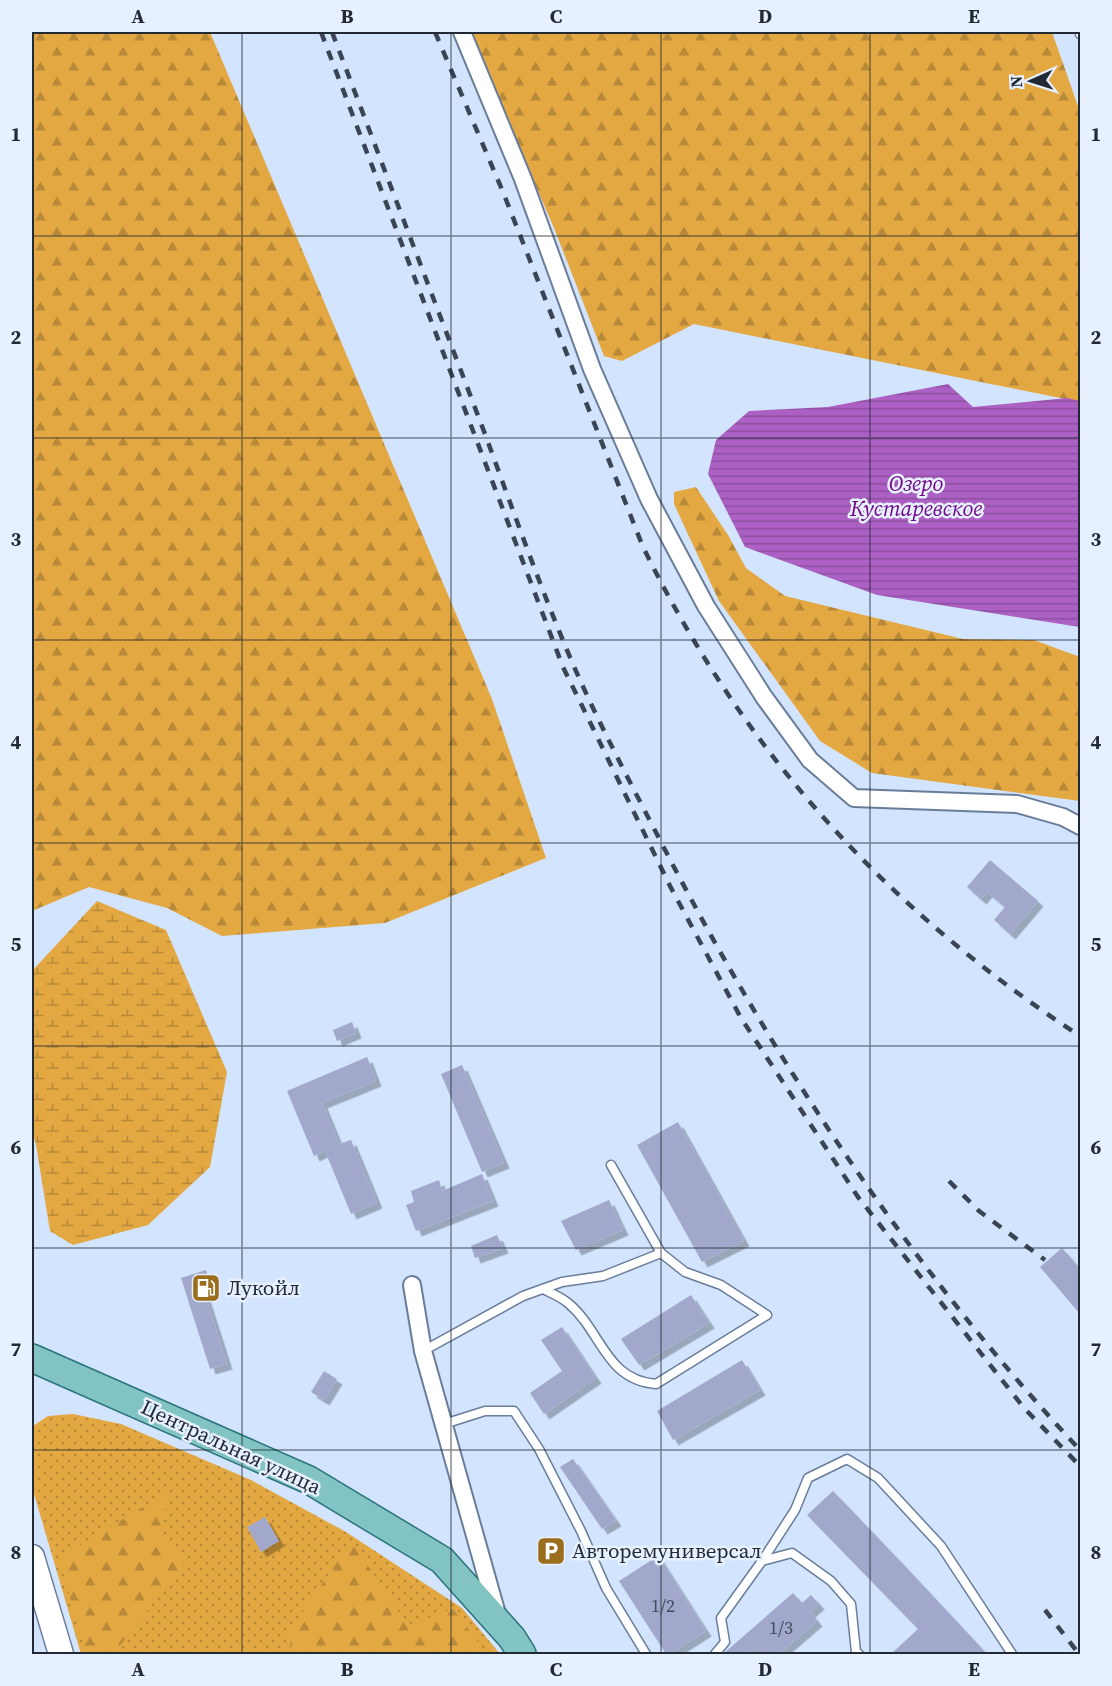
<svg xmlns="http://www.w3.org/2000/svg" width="1112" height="1686" font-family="'Source Serif 4',serif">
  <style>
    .grass { fill: url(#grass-dots) }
    .forest { fill: url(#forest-firs) }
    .wetland { fill: url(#wetland-marsh) }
    .water { fill: url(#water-rules) }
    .building { fill: #a2a8cb; filter: url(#shadow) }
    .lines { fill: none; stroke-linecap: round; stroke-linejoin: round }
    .service-casing { stroke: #697d9a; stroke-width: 11 }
    .minor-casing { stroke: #697d9a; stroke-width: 20 }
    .secondary-casing { stroke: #697d9a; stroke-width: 27 }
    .primary-casing { stroke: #297379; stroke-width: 30 }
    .service { stroke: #fff; stroke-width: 8 }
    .minor { stroke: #fff; stroke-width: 16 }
    .secondary { stroke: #fff; stroke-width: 24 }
    .primary { stroke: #82c3c4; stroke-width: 27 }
    .rail { stroke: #3a4452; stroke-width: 4.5; stroke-dasharray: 10 10; stroke-linecap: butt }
    .grid { fill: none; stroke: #212935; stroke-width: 1.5; stroke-opacity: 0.55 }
    .labels { text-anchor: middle; stroke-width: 5; stroke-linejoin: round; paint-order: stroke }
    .number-label { font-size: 18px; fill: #41495a }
    .poi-label { font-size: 21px; fill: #212935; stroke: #e7f0fe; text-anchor: start }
    .street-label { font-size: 21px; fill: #212935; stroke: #e7f0fe }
    .water-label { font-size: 22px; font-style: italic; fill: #72098c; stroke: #e7f0fe }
    .neatline { fill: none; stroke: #212935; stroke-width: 2 }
    .grid-label { font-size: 20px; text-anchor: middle; font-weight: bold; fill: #212935 }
  </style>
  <defs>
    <pattern id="grass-dots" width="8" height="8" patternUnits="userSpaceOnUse" patternTransform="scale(1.5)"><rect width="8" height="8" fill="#e3a842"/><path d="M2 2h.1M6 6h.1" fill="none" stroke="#b88938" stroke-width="1.8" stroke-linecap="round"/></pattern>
    <pattern id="forest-firs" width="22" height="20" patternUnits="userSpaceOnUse" patternTransform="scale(1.5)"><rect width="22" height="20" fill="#e3a842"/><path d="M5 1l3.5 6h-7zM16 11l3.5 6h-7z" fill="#b88938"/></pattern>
    <pattern id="wetland-marsh" width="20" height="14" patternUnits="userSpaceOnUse" patternTransform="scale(1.5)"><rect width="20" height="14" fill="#e3a842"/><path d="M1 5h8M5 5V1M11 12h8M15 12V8" fill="none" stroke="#b88938"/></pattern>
    <pattern id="water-rules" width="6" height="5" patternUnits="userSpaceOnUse" patternTransform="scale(1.5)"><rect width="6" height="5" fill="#ac60c3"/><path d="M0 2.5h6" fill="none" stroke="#8c4f9f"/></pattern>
    <filter id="shadow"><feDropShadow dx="5.5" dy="5.5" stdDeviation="0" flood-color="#0004"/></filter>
  </defs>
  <rect width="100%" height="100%" fill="#d2e4fe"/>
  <path class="grass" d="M73,1414l48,10 130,56 95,52 116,76 38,46h-419l-49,-167 1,-61 15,-10z"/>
  <g class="forest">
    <path d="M32,32h178l282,667 54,159 -161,65 -163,13 -55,-28 -78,-21 -57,24z"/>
    <path d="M469,32h583l28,80v290l-386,-78 -72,37 -18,-5 -50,-128z"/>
    <path d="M696,487l32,48 18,33 39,28 178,43 71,1 46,17v144l-208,-28 -52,-32 -101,-140 -45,-97v-12z"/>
    <path d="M168,1492l-6,40 22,31 -65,84 5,7h-38l-27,-96z"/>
    <path d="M351,1541l57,84 45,-16 34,45h-195l-3,-22z"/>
  </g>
  <path class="wetland" d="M97,901l69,29 61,142 -17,95 -62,58 -75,20 -23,-14 -14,-86 -4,-15v-159z"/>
  <path class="water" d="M948,384l25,23 94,-9 13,3v226l-203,-32 -132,-48 -37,-73 8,-34 33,-29 79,-4z"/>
  <g class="building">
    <path d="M990,860l48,41 -28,33 -16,-14 11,-13 -18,-15 -6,7 -14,-12z"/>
    <path d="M352,1022l4,11 -19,8 -4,-11z"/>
    <path d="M367,1057l9,24 -54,22 17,41 12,-4 26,63 -26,11 -26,-63 -11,5 -27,-65z"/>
    <path d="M462,1065l42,98 -22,9 -41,-98z"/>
    <path d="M678,1122l66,119 -42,21 -65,-117z"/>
    <path d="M482,1174l11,27 -77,30 -10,-26 8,-3 -3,-11 28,-11 3,11z"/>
    <path d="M609,1200l14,30 -47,20 -15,-29z"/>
    <path d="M497,1235l6,13 -28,10 -4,-12z"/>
    <path d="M1062,1248l18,21v45l-40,-47z"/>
    <path d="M206,1270l6,20 -8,2 23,72 -17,5 -29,-91z"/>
    <path d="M691,1295l18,28 -70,42 -18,-26z"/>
    <path d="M562,1327l34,51 -52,36 -14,-21 32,-22 -21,-31z"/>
    <path d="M742,1360l18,30 -87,50 -16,-29z"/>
    <path d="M324,1371l13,8 -13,21 -13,-8z"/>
    <path d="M573,1459l43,62 -14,8 -42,-62z"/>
    <path d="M833,1491l68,71 86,92h-96l27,-25 -111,-114z"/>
    <path d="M265,1517l14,24 -18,11 -14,-25z"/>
    <path d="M658,1556l48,75 -36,23h-4l-47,-73z"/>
    <path d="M793,1593l9,10 9,-8 8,9 -9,8 7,9 -38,33h-18l-6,-6 -7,6h-25z"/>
  </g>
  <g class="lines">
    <g class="service-casing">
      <g id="service">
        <path d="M1080,32v2"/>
        <path d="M543,1289c8,4 18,8 25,14 34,28 37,77 88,81l111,-69 -46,-30 -36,-13 -24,-19"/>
        <path d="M423,1351l100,-55 39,-14 41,-6 58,-23 -50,-88"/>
        <path d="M444,1424l41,-13h29l25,38 42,82 25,57 40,66"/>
        <path d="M762,1561l33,-51 13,-32 39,-19 31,19 63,68 71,108"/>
        <path d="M715,1654l10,-12 -4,-24 41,-57 30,-8 39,28 20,23 5,48 3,2"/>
      </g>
    </g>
    <g class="minor-casing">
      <g id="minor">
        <path d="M462,32l61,147 69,190 57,130 57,107 58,91 46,63 44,38 163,6 46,13 17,9"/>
        <path d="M412,1285l11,66 74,263"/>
      </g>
    </g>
    <g class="secondary-casing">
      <path id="secondary" d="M32,1557l29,97"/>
    </g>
    <g class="primary-casing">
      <path id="primary" d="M32,1358l277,122 133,80 70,78 10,16"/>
    </g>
    <use href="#service" class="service"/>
    <use href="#minor" class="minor"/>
    <use href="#secondary" class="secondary"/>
    <use href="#primary" class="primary"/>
    <g class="rail">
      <path d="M321,32l242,635 107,219 71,132 117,179 166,211 56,58"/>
      <path d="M332,32c51,134 102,268 153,402 28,76 55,153 87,228 27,62 59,122 90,182 113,219 249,425 418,606"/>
      <path d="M435,32l68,160 140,355c102,207 244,363 437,489"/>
      <path d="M949,1181l30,30 66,49"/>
      <path d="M1045,1610l34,44"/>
    </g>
  </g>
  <path class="grid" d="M242,32v1622M451,32v1622M661,32v1622M870,32v1622M32,236h1048M32,438h1048M32,640h1048M32,843h1048M32,1046h1048M32,1248h1048M32,1450h1048"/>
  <defs>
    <g id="fuel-square" transform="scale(1.5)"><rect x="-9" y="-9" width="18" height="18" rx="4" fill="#9a6e1d" stroke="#e7f0fe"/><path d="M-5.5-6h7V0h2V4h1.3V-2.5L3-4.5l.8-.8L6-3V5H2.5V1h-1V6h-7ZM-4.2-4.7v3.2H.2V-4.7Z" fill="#fff"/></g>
    <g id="parking-square" transform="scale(1.5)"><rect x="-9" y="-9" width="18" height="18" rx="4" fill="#9a6e1d" stroke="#e7f0fe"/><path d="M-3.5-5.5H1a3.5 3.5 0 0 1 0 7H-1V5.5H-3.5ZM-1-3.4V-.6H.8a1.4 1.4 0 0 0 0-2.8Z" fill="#fff"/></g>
  </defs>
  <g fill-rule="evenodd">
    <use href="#fuel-square" x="206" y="1288"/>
    <use href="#parking-square" x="551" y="1551"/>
  </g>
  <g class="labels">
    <g class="number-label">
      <text x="663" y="1612">1/2</text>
      <text x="781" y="1634">1/3</text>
    </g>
    <g class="poi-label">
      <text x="227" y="1295">Лукойл</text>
      <text x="572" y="1558">Авторемуниверсал</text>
    </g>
    <g class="street-label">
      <text transform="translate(231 1447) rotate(25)" y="7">Центральная улица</text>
    </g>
    <g class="water-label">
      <text x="916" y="491">Озеро<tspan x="916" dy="25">Кустаревское</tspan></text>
    </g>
  </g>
  <rect width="1112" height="1686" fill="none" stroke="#e7f0fe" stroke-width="66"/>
  <g transform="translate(1031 81) rotate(267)" stroke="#e7f0fe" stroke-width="4.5" paint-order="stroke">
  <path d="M0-4.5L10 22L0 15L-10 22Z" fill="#212935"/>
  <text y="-9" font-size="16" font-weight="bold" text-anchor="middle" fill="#212935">N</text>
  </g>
  <rect x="33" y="33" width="1046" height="1620" class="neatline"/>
  <g class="grid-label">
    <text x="138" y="23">A</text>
    <text x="347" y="23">B</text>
    <text x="556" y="23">C</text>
    <text x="765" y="23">D</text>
    <text x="974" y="23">E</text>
    <text x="16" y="141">1</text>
    <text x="1096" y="141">1</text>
    <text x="16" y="344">2</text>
    <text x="1096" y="344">2</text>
    <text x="16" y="546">3</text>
    <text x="1096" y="546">3</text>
    <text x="16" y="749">4</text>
    <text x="1096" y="749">4</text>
    <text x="16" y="951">5</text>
    <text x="1096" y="951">5</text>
    <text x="16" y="1154">6</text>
    <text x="1096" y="1154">6</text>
    <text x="16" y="1356">7</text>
    <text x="1096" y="1356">7</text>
    <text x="16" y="1559">8</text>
    <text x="1096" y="1559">8</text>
    <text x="138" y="1676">A</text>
    <text x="347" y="1676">B</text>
    <text x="556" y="1676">C</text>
    <text x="765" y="1676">D</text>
    <text x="974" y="1676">E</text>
  </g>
</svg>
